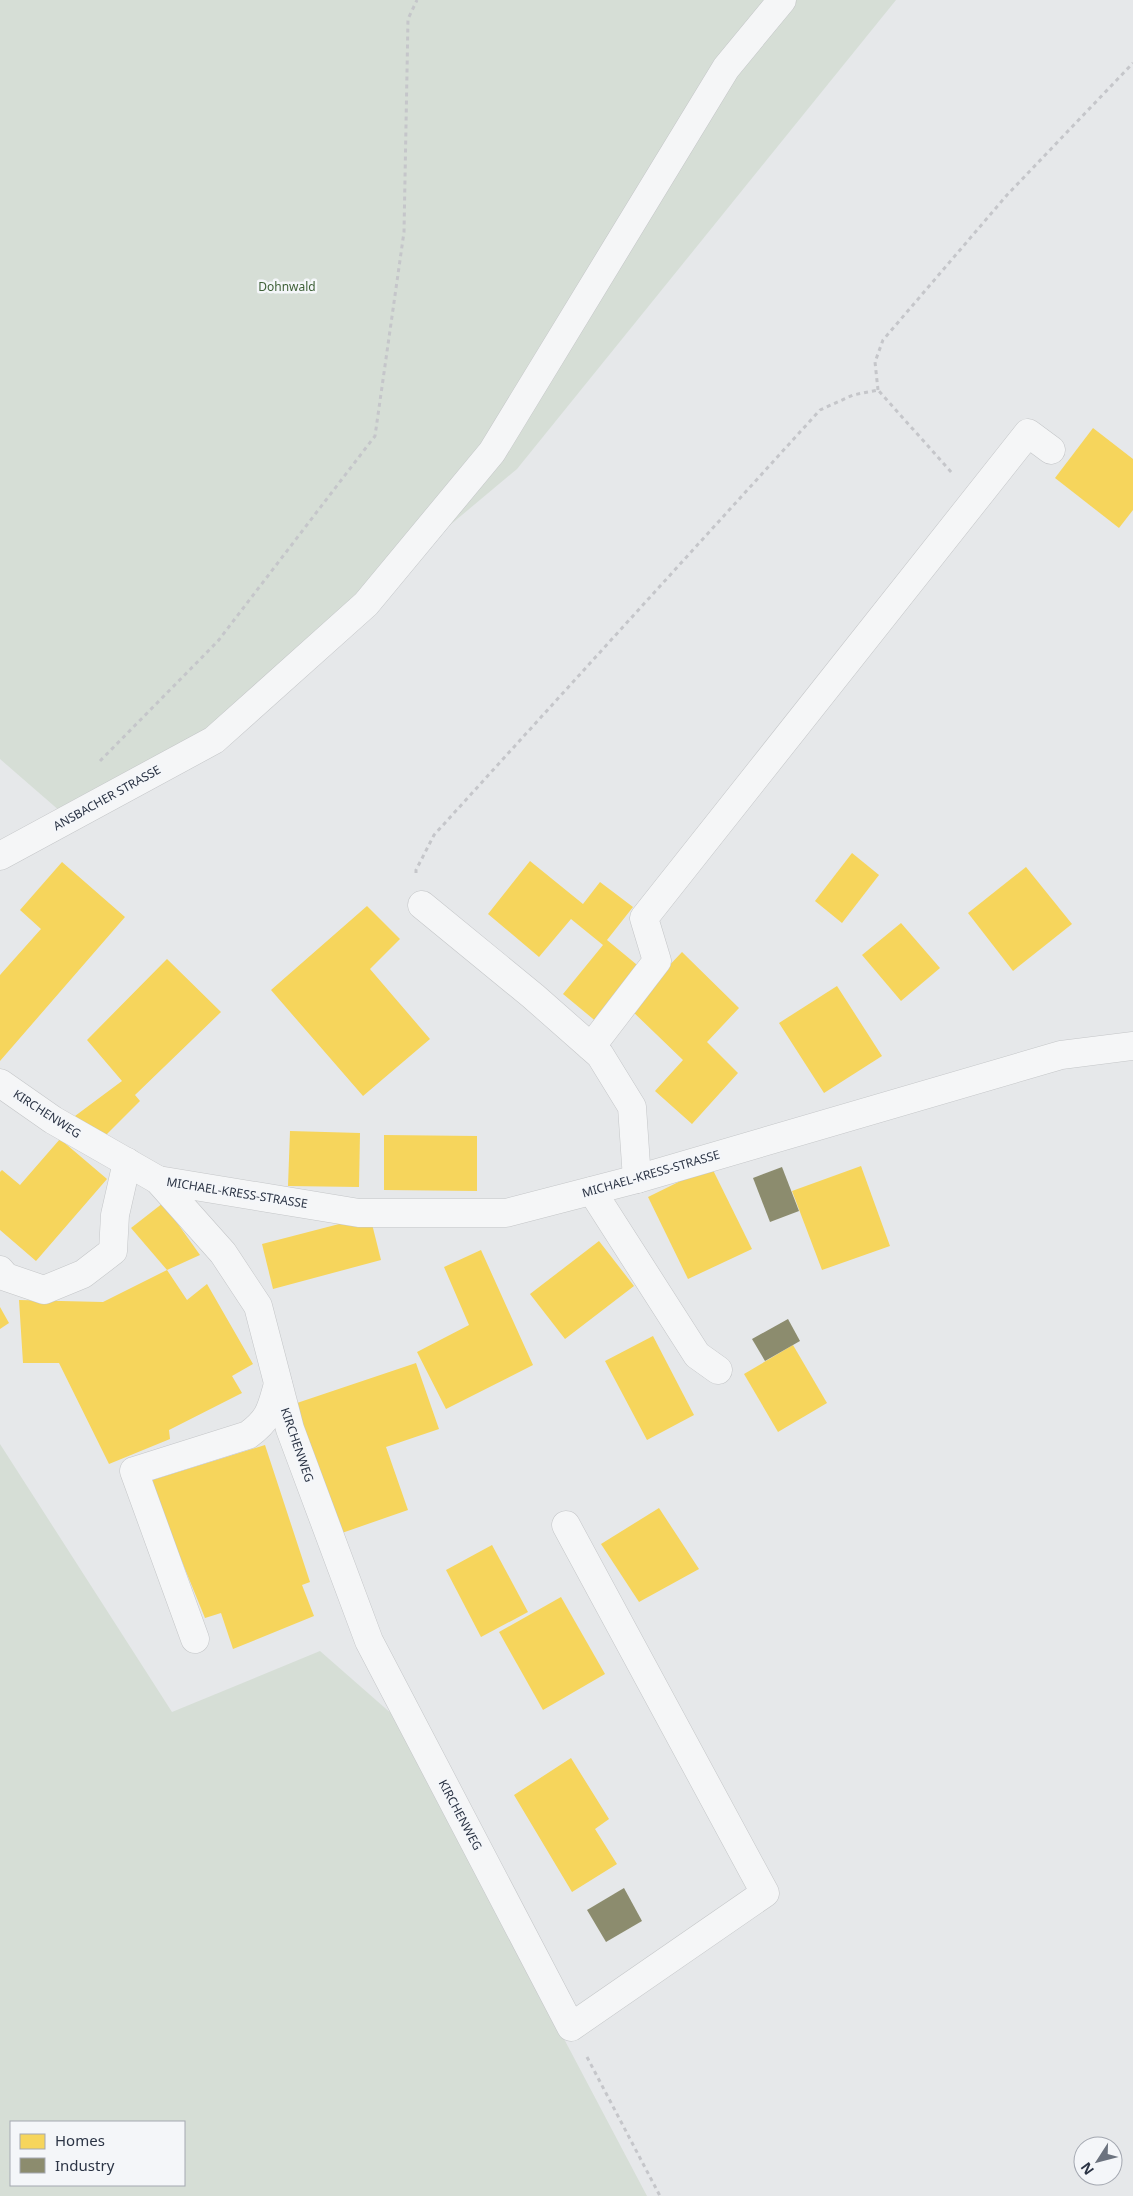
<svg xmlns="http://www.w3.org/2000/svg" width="1133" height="2196" font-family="'Noto Sans',sans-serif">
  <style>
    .green { fill: #d6ded6; fill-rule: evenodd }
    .homes { fill: #f6d55c }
    .industry { fill: #8c8c6e }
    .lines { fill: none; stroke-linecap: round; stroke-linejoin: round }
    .minor-casing { stroke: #c4c6c8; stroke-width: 29 }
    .path { stroke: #c5c6ca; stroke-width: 3; stroke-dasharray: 4 4; stroke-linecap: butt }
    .minor { stroke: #f5f6f7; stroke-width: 28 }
    .labels { text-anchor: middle; stroke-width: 5; stroke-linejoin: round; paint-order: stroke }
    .park-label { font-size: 12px; fill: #3f6138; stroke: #f4f6f9 }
    .street-label { font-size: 12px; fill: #2b3445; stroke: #f4f6f9 }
  </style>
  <rect width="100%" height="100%" fill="#e6e8ea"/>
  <g class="green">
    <path d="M0,0h896l-379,469 -323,270 -133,73 -61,-53z"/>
    <path d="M0,1444l172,268 148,-61 73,64 254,481h-647zM11,2122h173v63h-173z"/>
  </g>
  <g class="homes">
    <path d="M1093,428l40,31v51l-14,18 -64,-50z"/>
    <path d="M852,853l27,22 -37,48 -27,-22z"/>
    <path d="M530,861l53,43 17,-22 33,25 -26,33 35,29 -44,54 -35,-29 40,-49 -32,-26 -32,38 -51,-43z"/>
    <path d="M62,862l63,55 -125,144v-86l41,-46 -21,-19z"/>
    <path d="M1026,867l46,57 -59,47 -45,-58z"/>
    <path d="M367,906l33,33 -30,30 60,70 -67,57 -92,-106z"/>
    <path d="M901,923l39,45 -39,33 -39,-46z"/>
    <path d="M682,952l57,56 -32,34 31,31 -46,51 -37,-33 28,-31 -54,-52z"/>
    <path d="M167,959l54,53 -86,83 5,6 -42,42 -23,-27 47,-35 -35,-41z"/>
    <path d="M837,986l45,70 -58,37 -45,-70z"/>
    <path d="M290,1131l70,2 -1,54 -71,-1z"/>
    <path d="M384,1135l93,1v55l-93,-1z"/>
    <path d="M60,1139l47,40 -71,82 -36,-31v-58l2,-2 18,15z"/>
    <path d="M711,1166l41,83 -64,30 -40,-82z"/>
    <path d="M861,1166l29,80 -68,24 -30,-79z"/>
    <path d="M163,1203l37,52 -33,15 -36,-42z"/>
    <path d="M370,1216l11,44 -108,29 -11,-45z"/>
    <path d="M599,1241l35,45 -69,53 -35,-45z"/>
    <path d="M481,1250l52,115 -87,44 -29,-57 52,-27 -25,-58z"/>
    <path d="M167,1270l20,30 20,-16 46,80 -21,12 10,17 -73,37 1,9 -61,25 -50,-101h-36l-4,-63 84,2z"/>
    <path d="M0,1307l9,16 -9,6z"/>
    <path d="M653,1336l41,79 -47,25 -42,-79z"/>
    <path d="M793,1345l34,58 -49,29 -34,-58z"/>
    <path d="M416,1363l23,66 -53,18 22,63 -69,24 -45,-130z"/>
    <path d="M265,1445l45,137 -8,3 12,31 -81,33 -12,-36 -16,5 -56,-137z"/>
    <path d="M659,1508l40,61 -60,33 -38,-58z"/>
    <path d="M492,1545l36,67 -47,25 -35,-67z"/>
    <path d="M561,1597l44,77 -62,36 -44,-78z"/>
    <path d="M571,1758l38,61 -14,10 22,35 -45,28 -58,-97z"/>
  </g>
  <g class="industry">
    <path d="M782,1167l17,44 -29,11 -17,-44z"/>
    <path d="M788,1319l12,22 -35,20 -13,-22z"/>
    <path d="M624,1888l18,33 -36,21 -19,-32z"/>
  </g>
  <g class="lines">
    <g class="minor-casing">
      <g id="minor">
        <path d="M0,856l214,-116 152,-136 126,-152 234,-384 56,-68"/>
        <path d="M422,905l111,91 67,59 32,52 5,72"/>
        <path d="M591,1047l66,-86 -13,-43 384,-485 23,17"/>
        <path d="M0,1083l53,37 105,60 65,73 35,53 32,123 79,212 202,386 194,-134 -199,-368"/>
        <path d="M158,1180l201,33h147l131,-34 424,-124 72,-9"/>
        <path d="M592,1191l105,164 21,15"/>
        <path d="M0,1270l6,7 38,13 39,-16 30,-23 2,-36 12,-53"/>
        <path d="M195,1639l-61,-168 114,-36c22,-16 23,-26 30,-51"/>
      </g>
    </g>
    <g class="path">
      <path d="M878,390l-3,-28 8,-22 124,-145 126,-132"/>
      <path d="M100,761l118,-120 157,-205 29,-204 4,-213 9,-19"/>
      <path d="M416,873v-3l18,-35 386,-425 33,-15 25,-5 75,84"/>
      <path d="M587,2057l73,139"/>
    </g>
    <use href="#minor" class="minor"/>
  </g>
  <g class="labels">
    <g class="park-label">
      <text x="287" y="291">Dohnwald</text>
    </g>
    <g class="street-label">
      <text transform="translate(107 798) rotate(-29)" y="4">ANSBACHER STRASSE</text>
      <text transform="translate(47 1114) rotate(33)" y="4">KIRCHENWEG</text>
      <text transform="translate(651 1174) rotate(-16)" y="4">MICHAEL-KRESS-STRASSE</text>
      <text transform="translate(237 1193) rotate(9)" y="4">MICHAEL-KRESS-STRASSE</text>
      <text transform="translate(297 1445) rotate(71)" y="4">KIRCHENWEG</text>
      <text transform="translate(460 1815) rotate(62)" y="4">KIRCHENWEG</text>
    </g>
  </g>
  <rect x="10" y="2121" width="175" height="65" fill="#f4f6f9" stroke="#a4a8b1"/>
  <rect x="20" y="2134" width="25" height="15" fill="#f6d55c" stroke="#a4a8b1"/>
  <text x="55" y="2146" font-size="15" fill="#2b3445">Homes</text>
  <rect x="20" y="2158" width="25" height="15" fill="#8c8c6e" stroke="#a4a8b1"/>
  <text x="55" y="2171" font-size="15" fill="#2b3445">Industry</text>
  <g transform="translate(1098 2161) rotate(234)"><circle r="24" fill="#f4f6f9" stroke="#a4a8b1"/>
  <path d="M0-4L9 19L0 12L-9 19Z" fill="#6c737f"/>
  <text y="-8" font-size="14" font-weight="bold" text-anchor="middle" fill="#2b3445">N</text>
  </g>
</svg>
